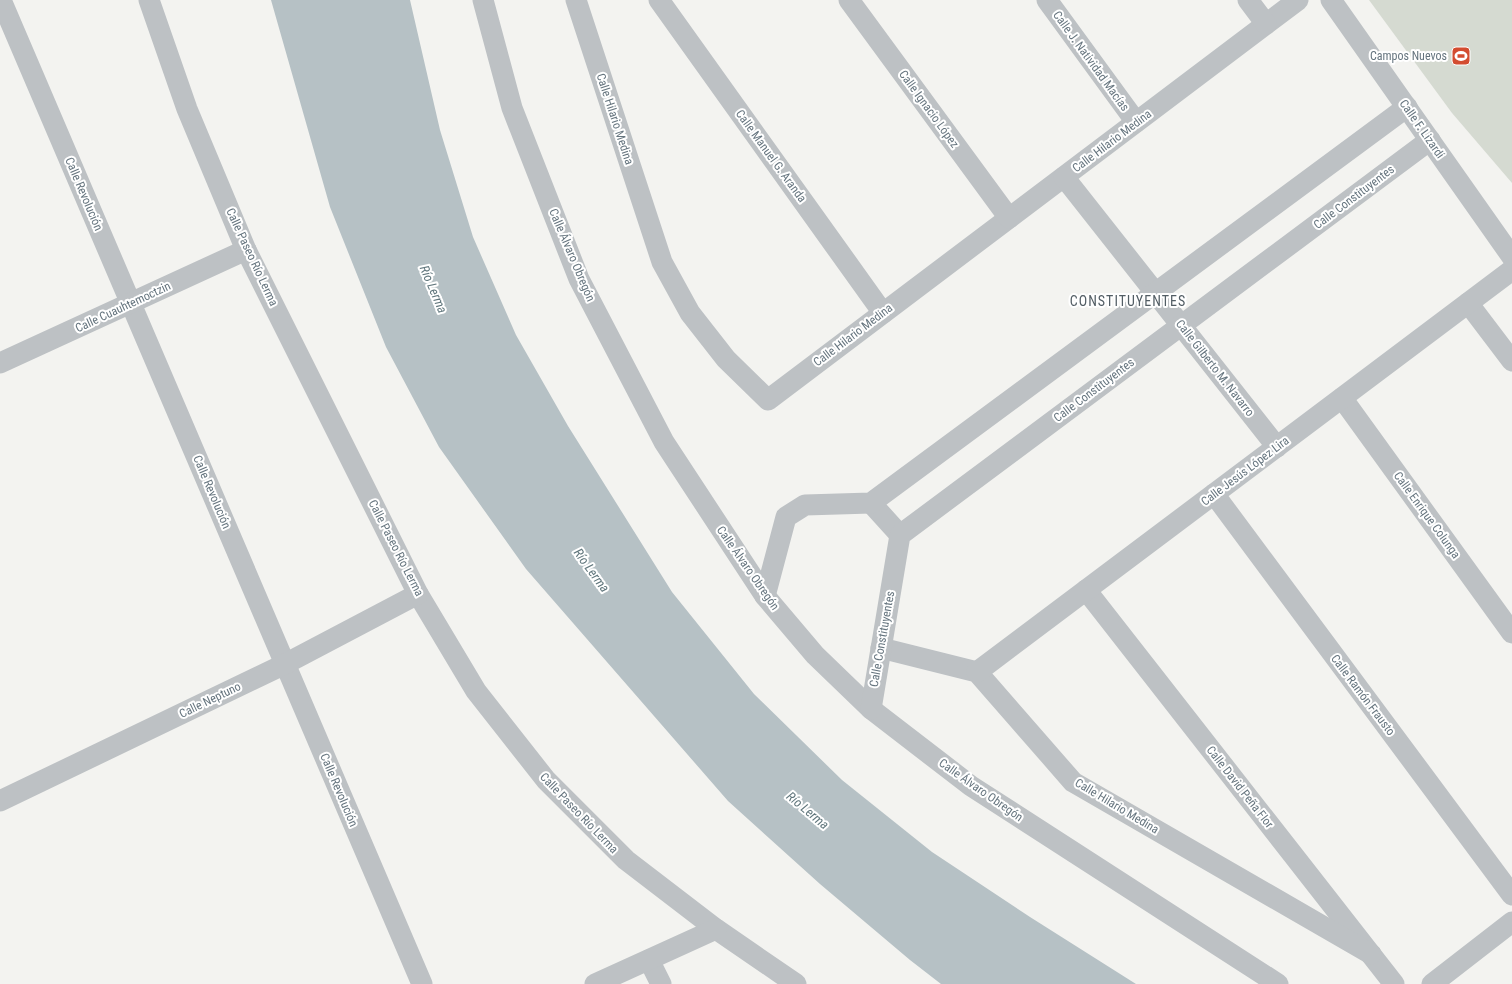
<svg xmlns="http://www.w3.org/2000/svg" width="1512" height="984" font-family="'Roboto Condensed',sans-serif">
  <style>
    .green { fill: #d5dad1 }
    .water { fill: #b6c1c5 }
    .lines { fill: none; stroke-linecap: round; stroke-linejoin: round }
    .street { stroke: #bdc1c4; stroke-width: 21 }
    .labels { text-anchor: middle; stroke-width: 4; stroke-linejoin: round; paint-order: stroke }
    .poi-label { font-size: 12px; fill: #65747e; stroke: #fff; text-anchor: end }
    .street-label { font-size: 12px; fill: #65747e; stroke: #fff }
    .water-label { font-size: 13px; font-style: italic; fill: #60767c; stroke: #fff }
    .quarter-label { font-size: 14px; letter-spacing: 1px; fill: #525d64; stroke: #fff }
  </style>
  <rect width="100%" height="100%" fill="#f3f3f0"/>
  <path class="green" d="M1369,0h143v183l-60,-70z"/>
  <path class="water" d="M271,0h139l30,130 33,107 43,98 52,91 104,166 82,102 88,86 90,72 98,65 106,67h-195l-31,-24 -90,-76 -92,-83 -202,-232 -87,-122 -53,-100 -56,-140z"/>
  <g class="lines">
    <g class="street">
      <path d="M1,0l421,984"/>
      <path d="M149,0l38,109 59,141 172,344 58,97 70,89 80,80 90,69 80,55"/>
      <path d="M483,0l29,108 67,171 85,163 101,154 50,59 56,54 100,77 307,198"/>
      <path d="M576,0l86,262 28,51 36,46 42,41 530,-400"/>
      <path d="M659,0l224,313"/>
      <path d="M849,0l160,218"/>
      <path d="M1047,0l89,122"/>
      <path d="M1248,0l18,24"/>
      <path d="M1331,0l181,257"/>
      <path d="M1064,177l213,270"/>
      <path d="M1468,303l44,58"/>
      <path d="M0,363l246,-113"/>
      <path d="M1342,398l170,235"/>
      <path d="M1214,494l298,401"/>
      <path d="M871,503l29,32"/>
      <path d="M1086,590l308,394"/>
      <path d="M765,596l21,-79 19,-12 66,-2 536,-396"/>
      <path d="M881,648l96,24 96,110 298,172"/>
      <path d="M977,672l535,-402"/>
      <path d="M871,709l29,-174 530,-395"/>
      <path d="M0,801l285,-137 133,-70"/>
      <path d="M649,960l12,24"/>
      <path d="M595,984l121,-55"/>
      <path d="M1432,984l80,-62"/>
    </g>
  </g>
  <defs>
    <g id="stadium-square" transform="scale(1)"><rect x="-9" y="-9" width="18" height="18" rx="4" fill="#d34c30" stroke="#fff"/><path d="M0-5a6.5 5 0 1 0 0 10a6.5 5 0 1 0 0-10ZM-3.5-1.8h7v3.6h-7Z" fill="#fff"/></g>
  </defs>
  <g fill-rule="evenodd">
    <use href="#stadium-square" x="1461" y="56"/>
  </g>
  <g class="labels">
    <g class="poi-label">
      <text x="1447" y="60">Campos Nuevos</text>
    </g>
    <g class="street-label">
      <text transform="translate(1091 61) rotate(54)" y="4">Calle J. Natividad Macías</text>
      <text transform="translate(929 109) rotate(54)" y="4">Calle Ignacio López</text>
      <text transform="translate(615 119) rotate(72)" y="4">Calle Hilario Medina</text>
      <text transform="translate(1422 129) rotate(55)" y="4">Calle F. Lizardi</text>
      <text transform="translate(1112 141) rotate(-37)" y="4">Calle Hilario Medina</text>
      <text transform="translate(771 156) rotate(54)" y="4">Calle Manuel G. Aranda</text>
      <text transform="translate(84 194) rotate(67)" y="4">Calle Revolución</text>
      <text transform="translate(1354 197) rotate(-37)" y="4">Calle Constituyentes</text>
      <text transform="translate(572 255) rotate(67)" y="4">Calle Álvaro Obregón</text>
      <text transform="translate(252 257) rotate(65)" y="4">Calle Paseo Río Lerma</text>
      <text transform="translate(123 307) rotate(-25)" y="4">Calle Cuauhtemoctzin</text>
      <text transform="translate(853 335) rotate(-37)" y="4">Calle Hilario Medina</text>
      <text transform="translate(1215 368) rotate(52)" y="4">Calle Gilberto M. Navarro</text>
      <text transform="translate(1094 390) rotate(-37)" y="4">Calle Constituyentes</text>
      <text transform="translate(1245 471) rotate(-37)" y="4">Calle Jesús López Lira</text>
      <text transform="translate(212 492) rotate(67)" y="4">Calle Revolución</text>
      <text transform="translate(1427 515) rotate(54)" y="4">Calle Enrique Colunga</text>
      <text transform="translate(396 548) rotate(63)" y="4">Calle Paseo Río Lerma</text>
      <text transform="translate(748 568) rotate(55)" y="4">Calle Álvaro Obregón</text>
      <text transform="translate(882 639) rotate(-80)" y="4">Calle Constituyentes</text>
      <text transform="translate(1363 695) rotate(53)" y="4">Calle Ramón Frausto</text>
      <text transform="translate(210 700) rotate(-26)" y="4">Calle Neptuno</text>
      <text transform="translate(1240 787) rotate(52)" y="4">Calle David Peña Flor</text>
      <text transform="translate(339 790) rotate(67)" y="4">Calle Revolución</text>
      <text transform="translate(981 790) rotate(35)" y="4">Calle Álvaro Obregón</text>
      <text transform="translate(1117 806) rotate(31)" y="4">Calle Hilario Medina</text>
      <text transform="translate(579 813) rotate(46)" y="4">Calle Paseo Río Lerma</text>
    </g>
    <g class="water-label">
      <text transform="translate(434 289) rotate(67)" y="5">Río Lerma</text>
      <text transform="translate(592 570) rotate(54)" y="5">Río Lerma</text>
      <text transform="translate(808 810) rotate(40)" y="5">Río Lerma</text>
    </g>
    <g class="quarter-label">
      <text x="1128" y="306">CONSTITUYENTES</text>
    </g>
  </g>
</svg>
